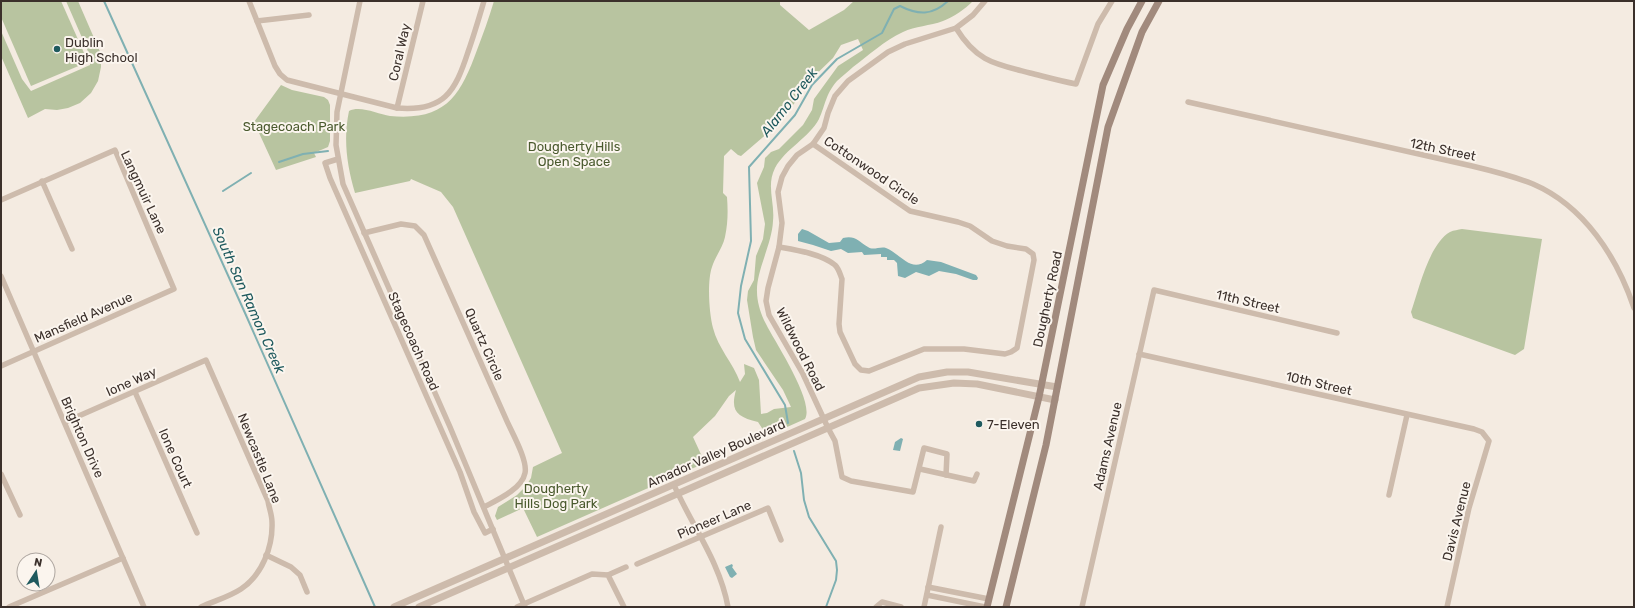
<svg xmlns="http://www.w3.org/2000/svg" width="1635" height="608" font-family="Rubik,sans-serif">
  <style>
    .green { fill: #b8c4a0; fill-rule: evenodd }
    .water { fill: #7fb0b2 }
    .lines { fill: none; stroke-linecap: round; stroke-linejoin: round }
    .stream { stroke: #7fb0b2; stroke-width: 2 }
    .minor { stroke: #cdbbac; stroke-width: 5.5 }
    .tertiary { stroke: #cdbbac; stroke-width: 7 }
    .secondary { stroke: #a18a7d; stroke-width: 7 }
    .poi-dot { fill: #1f5a5e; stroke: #fbf5ee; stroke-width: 1.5 }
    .labels { text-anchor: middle; stroke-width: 4; stroke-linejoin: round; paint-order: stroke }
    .poi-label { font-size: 13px; fill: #3b302b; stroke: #fbf5ee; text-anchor: start }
    .street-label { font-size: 13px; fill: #3b302b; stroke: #fbf5ee }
    .park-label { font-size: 13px; fill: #4a5a2e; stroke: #fbf5ee }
    .water-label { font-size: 14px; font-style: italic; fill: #1f5a5e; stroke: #fbf5ee }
  </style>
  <rect width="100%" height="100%" fill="#f4ebe1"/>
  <g class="green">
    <path d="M1,1h60l27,61 -57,24 -30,-69z"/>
    <path d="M66,1h12l23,53v13l-3,14 -7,12 -11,10 -12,5 -11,2 -12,-1 -17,9 -27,-62v-25l21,48 9,12 59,-26v-9z"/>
    <path d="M494,1h286v4l29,25 35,-20 10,-9h119c-8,8 -19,16 -30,20 -13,5 -28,5 -40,11 -19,9 -34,23 -50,35 -5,5 -11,9 -16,14 -12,14 -11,23 -18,38 -10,19 -33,29 -44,49 -9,18 0,34 -2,53 -1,23 -17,50 -16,71 0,10 4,23 9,32 9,18 49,78 39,95l-38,17 -9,-14c-21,-5 -28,-11 -22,-32l-7,6 -14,20 -22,21 12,26 -168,74 -14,-29 -26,12 -2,-4 3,-9 19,-12 9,-9 5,-8 2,-11 29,-14 -109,-246 -12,-15 -30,-13 -1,2 -55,12c-8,-27 -12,-54 -6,-82 11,-6 29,3 41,5 55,5 70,-19 87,-66 6,-16 12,-32 17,-49zM858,39l5,11 -25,16 -24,33 -2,11 -9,15 -24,24 -8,3 -6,6 -1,9 -7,16 8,41 -2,15 -7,17 -2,24 -6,11 -1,9 6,37 3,13 27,40 8,17 -17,2 -7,4 -6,1 -2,-34 -5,-12 -10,-4 1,10 -5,8c-7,-19 -22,-34 -27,-54 -4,-15 -6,-47 -1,-61 3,-10 11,-20 13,-30 3,-14 3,-27 2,-40l-4,-4 1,-37 7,-7 7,6 3,1 35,-30 21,-26 7,-14 29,-28 8,-13z"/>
    <path d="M281,85l11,5 32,7 4,3 2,5v36l-2,6 -14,6 2,4 -40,13 -22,-48z"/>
    <path d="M1462,229l80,10 -18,110 -9,6 -102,-37 -2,-6c8,-23 18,-68 39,-80 4,-2 8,-2 12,-3z"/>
  </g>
  <g class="water">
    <path d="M802,229l6,2 21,12 11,-1 3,-4c12,-3 15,3 25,9 5,4 12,-1 18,1 14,5 25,26 41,12l14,2 35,13 2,3 -1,2h-4l-17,-6 -17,-3 -10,5 -13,-4 -11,6 -7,-2 -1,-13 -3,-3h-7v-3h-6v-3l-17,1 -2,-3 -14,1 -7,-4 -10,2 -18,-6 -15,-4v-7z"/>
    <path d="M901,438l2,1 -3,12 -7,-1 2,-8z"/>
    <path d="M732,564l1,2 -1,1 5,7 -5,4 -2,-1 -5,-10z"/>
  </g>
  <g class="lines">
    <g class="stream">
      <path d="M104,1l141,312 130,294"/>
      <path d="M279,162l24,-8 25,-3"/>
      <path d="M223,191l28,-18"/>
      <path d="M788,423l-3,-18 -40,-66 -7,-26 3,-27 10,-45 -2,-74 46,-52 17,-30 25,-26 45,-26 12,-24 6,-3c18,9 32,10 48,-5"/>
      <path d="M794,451l7,22 3,27 5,17 27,44 1,9 -1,10 -10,27"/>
    </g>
    <g class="minor">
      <path d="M249,1l26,65 5,8 7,6 110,28c47,4 58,-16 71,-56 6,-17 11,-34 16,-51"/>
      <path d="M360,1l-23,111 -1,33 7,39 107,243 75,180"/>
      <path d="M257,21l52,-6"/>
      <path d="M956,28c21,34 39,36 74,45 16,4 30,8 46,11l22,-60 14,-23"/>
      <path d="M1188,102l284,64c21,5 41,10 61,18 51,22 84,73 101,124"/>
      <path d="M397,108l26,-107"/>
      <path d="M338,159l-13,4 5,15 130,294 14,40 11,21 8,-4"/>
      <path d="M42,181l30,68"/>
      <path d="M1,200l114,-50 59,139 -173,77"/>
      <path d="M364,233l37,-9 14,2 9,9c27,61 55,122 82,184 5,12 22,41 19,54 -3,16 -28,27 -41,34"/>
      <path d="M779,247c17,3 43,7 56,18 4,4 5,9 7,14l-3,45 1,8 15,32 6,6 8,1 55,-22h40l41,5 6,-2 6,-4 17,-88 -1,-6 -7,-5 -19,-3 -15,-5 -22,-15 -12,-4 -48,-11 -97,-67"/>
      <path d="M1,276l143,331"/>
      <path d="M1139,354l335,75 8,3 7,9 -20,67 -22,99"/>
      <path d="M135,392l62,141"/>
      <path d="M65,422l141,-62 62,141c1,7 4,14 4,21 1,25 -10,53 -31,67 -12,8 -27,12 -40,18"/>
      <path d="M920,469l54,12 3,-7"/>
      <path d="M1,474l19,41"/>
      <path d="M946,475l1,-21 -23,-6 -11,44 -62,-11 -9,-4 -7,-36 -7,-13 -25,-54 -34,-59 -3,-14 2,-13 11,-41 3,-24 -4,-31 4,-15 6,-11 9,-11 16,-11 11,-16 4,-15 7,-17 13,-15 40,-29 17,-8 51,-16 17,-13 12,-14"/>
      <path d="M674,485c18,41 46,77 54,122"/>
      <path d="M1389,495l18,-80"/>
      <path d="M266,555l25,12 9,8 7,17"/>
      <path d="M637,564l131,-56 13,32"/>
      <path d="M608,575l18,-8"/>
      <path d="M928,587l61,12"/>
      <path d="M927,595l58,12"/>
      <path d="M9,607l114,-49"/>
      <path d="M517,607l75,-33 16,1 16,32"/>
      <path d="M876,607l6,-5 19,5"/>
      <path d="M924,607l17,-80"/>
      <path d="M1082,607l72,-317 183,43"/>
    </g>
    <g class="tertiary">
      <path d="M394,607l525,-230 28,-5h21l89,15"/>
      <path d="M419,607l500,-219 35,-5 23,1 78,16"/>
    </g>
    <g class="secondary">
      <path d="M987,607l52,-210 64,-312 24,-56 15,-28"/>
      <path d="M1006,607l40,-162 62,-318 34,-95 17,-31"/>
    </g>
  </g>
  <g class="poi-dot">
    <circle cx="57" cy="49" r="4"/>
    <circle cx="979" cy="424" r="4"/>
  </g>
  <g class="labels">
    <g class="poi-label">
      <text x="65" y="47">Dublin<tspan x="65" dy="15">High School</tspan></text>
      <text x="987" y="429">7-Eleven</text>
    </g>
    <g class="street-label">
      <text transform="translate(399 52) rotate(-77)" y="5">Coral Way</text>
      <text transform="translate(1443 149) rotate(12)" y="5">12th Street</text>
      <text transform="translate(872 170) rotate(34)" y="5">Cottonwood Circle</text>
      <text transform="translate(144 192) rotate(65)" y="5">Langmuir Lane</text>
      <text transform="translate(1047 299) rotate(-78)" y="5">Dougherty Road</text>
      <text transform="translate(1248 301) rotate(13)" y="5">11th Street</text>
      <text transform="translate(83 317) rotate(-24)" y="5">Mansfield Avenue</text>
      <text transform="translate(414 341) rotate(66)" y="5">Stagecoach Road</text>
      <text transform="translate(485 344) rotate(66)" y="5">Quartz Circle</text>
      <text transform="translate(801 349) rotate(63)" y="5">Wildwood Road</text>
      <text transform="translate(131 381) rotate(-24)" y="5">Ione Way</text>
      <text transform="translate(1319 383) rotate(13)" y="5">10th Street</text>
      <text transform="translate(83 437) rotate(66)" y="5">Brighton Drive</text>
      <text transform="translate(1107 446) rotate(-77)" y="5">Adams Avenue</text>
      <text transform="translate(716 453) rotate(-24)" y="5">Amador Valley Boulevard</text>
      <text transform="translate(176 458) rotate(66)" y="5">Ione Court</text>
      <text transform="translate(260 458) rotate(68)" y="5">Newcastle Lane</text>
      <text transform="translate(714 519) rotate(-23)" y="5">Pioneer Lane</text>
      <text transform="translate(1456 521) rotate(-76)" y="5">Davis Avenue</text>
    </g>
    <g class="park-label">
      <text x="294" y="131">Stagecoach Park</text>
      <text x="574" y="151">Dougherty Hills<tspan x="574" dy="15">Open Space</tspan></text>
      <text x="556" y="493">Dougherty<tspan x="556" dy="15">Hills Dog Park</tspan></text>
    </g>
    <g class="water-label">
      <text transform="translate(789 102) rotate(-52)" y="5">Alamo Creek</text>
      <text transform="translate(249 300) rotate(66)" y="5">South San Ramon Creek</text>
    </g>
  </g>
  <rect width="1635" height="608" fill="none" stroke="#3b302b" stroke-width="4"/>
  <g transform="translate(36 572) rotate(12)"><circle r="19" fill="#fbf5ee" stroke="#aea6a0"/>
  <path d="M0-3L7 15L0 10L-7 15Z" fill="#1f5a5e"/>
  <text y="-6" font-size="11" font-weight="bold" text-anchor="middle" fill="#3b302b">N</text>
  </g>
</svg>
